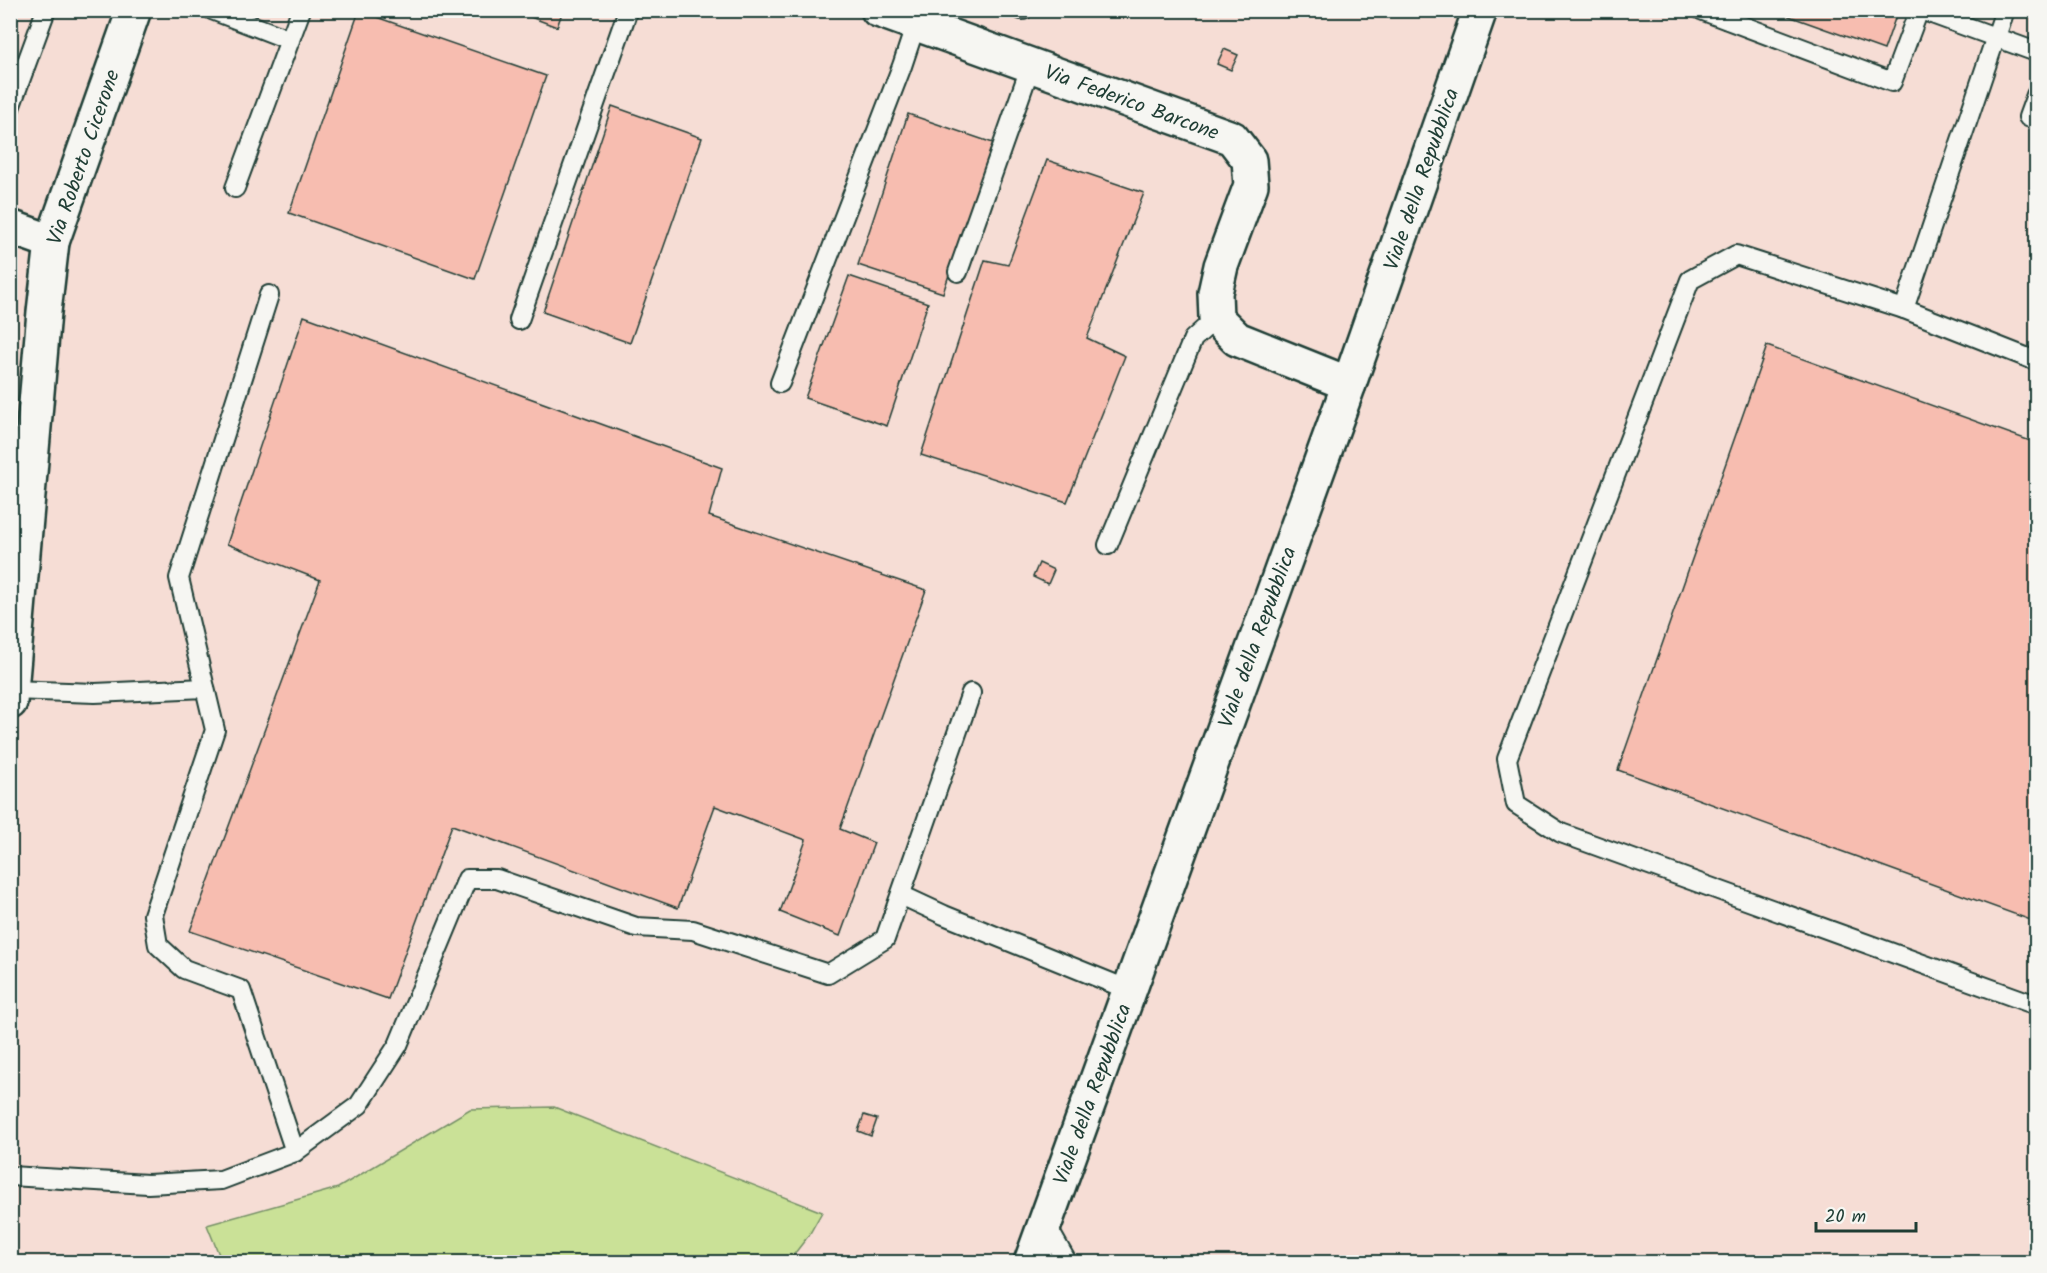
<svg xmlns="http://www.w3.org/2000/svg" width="2047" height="1273" font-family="Kalam,sans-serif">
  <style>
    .built { fill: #f6ddd5 }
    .green { fill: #cae197; stroke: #748f66; stroke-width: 1.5 }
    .building { fill: #f7bdb0; stroke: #1f3d34; stroke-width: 1.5 }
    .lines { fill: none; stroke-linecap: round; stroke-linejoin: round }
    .service-casing { stroke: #1f3d34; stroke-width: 22 }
    .minor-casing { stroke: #1f3d34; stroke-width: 38 }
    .secondary-casing { stroke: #1f3d34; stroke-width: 38 }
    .service { stroke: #f6f6f2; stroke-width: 18 }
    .minor { stroke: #f6f6f2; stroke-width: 33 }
    .secondary { stroke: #f6f6f2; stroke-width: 33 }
    .labels { text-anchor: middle; stroke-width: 4.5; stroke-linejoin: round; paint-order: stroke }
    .street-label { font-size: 21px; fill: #1f3d34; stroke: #f6f6f2 }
  </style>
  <rect width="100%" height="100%" fill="#f6ebe5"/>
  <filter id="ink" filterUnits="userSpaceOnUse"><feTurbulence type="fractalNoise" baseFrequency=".0167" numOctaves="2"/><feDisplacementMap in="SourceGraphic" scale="12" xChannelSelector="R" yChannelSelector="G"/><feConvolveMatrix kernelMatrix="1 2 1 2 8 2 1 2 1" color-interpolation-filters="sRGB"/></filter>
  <g filter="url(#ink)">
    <rect class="built" x="11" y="11" width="2025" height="1251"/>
    <path class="green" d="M554,1107l268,105 -13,23 -21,27h-566l-15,-37 131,-37 132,-79z"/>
    <g class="building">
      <path d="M512,10h51l-6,17z"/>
      <path d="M1772,10h126l-14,40z"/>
      <path d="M359,11l187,65 -71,203 -186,-66z"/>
      <path d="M1224,49l14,6 -7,15 -14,-6z"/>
      <path d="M612,106l90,32 -72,205 -87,-31z"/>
      <path d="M908,114l85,29 -50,150 -85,-28z"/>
      <path d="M1047,160l97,33 -57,145 38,18 -58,146 -146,-47 64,-195 23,5z"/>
      <path d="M849,276l79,27 -41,123 -82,-28z"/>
      <path d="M304,316l418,152 -13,48 217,74 -86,239 34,14 -34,93 -60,-24 26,-72 -91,-34 -37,102 -226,-83 -64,174 -198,-68 130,-351 -93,-36z"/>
      <path d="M1767,346l269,97v479l-418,-152z"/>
      <path d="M1039,563l15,7 -6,14 -15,-7z"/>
      <path d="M864,1115l13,4 -6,17 -13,-5z"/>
    </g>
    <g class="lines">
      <g class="service-casing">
        <g id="service">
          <path d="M212,10l78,30"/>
          <path d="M1022,10h1"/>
          <path d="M1701,10l191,72 27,-72"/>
          <path d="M1921,10l115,42"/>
          <path d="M2036,95l-8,22 8,3"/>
          <path d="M10,108l36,-98"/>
          <path d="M235,188l66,-178"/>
          <path d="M958,272l73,-207"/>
          <path d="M269,295l-90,283 36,152 -62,185 5,30 26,24 57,21 54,162"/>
          <path d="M1904,309l101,-299"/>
          <path d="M519,320l109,-310"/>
          <path d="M2036,361l-132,-52 -168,-54 -46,25 -183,479 9,45 45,29 475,172"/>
          <path d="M780,383l122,-317 14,-42"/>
          <path d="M1108,545l85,-206 23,-21"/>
          <path d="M12,690l83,3 110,-5"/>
          <path d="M901,895l43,20 185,75"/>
          <path d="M10,1176l138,8 73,-4 74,-28 64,-47 39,-60 69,-166h30l139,48 57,3 135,44 57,-35 86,-246"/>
          <path d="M1045,1223l22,39"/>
        </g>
      </g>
      <g class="minor-casing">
        <g id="minor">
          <path d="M878,10l354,128 17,22 2,25 -30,81 -6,27 1,25 21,21 112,45"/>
          <path d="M10,227l42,15"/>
          <path d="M10,702l34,-390 8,-70 82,-232"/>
        </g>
      </g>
      <g class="secondary-casing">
        <path id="secondary" d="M1031,1262l318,-878 131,-374"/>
      </g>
      <use href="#service" class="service"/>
      <use href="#minor" class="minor"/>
      <use href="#secondary" class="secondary"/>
    </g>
  </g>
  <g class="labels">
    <g class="street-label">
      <text transform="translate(1132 102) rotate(20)" y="7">Via Federico Barcone</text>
      <text transform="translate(83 157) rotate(-71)" y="7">Via Roberto Cicerone</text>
      <text transform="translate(1421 179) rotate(-71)" y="7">Viale della Repubblica</text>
      <text transform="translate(1257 637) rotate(-70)" y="7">Viale della Repubblica</text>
      <text transform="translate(1092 1094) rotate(-70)" y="7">Viale della Repubblica</text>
    </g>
  </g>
  <rect width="2047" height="1273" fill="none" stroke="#f6f6f2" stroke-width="36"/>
  <rect x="18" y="18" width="2011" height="1237" fill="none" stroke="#1f3d34" stroke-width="2" filter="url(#ink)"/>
  <path d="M1816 1222v9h100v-9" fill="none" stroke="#1f3d34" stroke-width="3"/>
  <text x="1825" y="1222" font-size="18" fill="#1f3d34" stroke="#f6f6f2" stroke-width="4.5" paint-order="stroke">20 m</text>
</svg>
